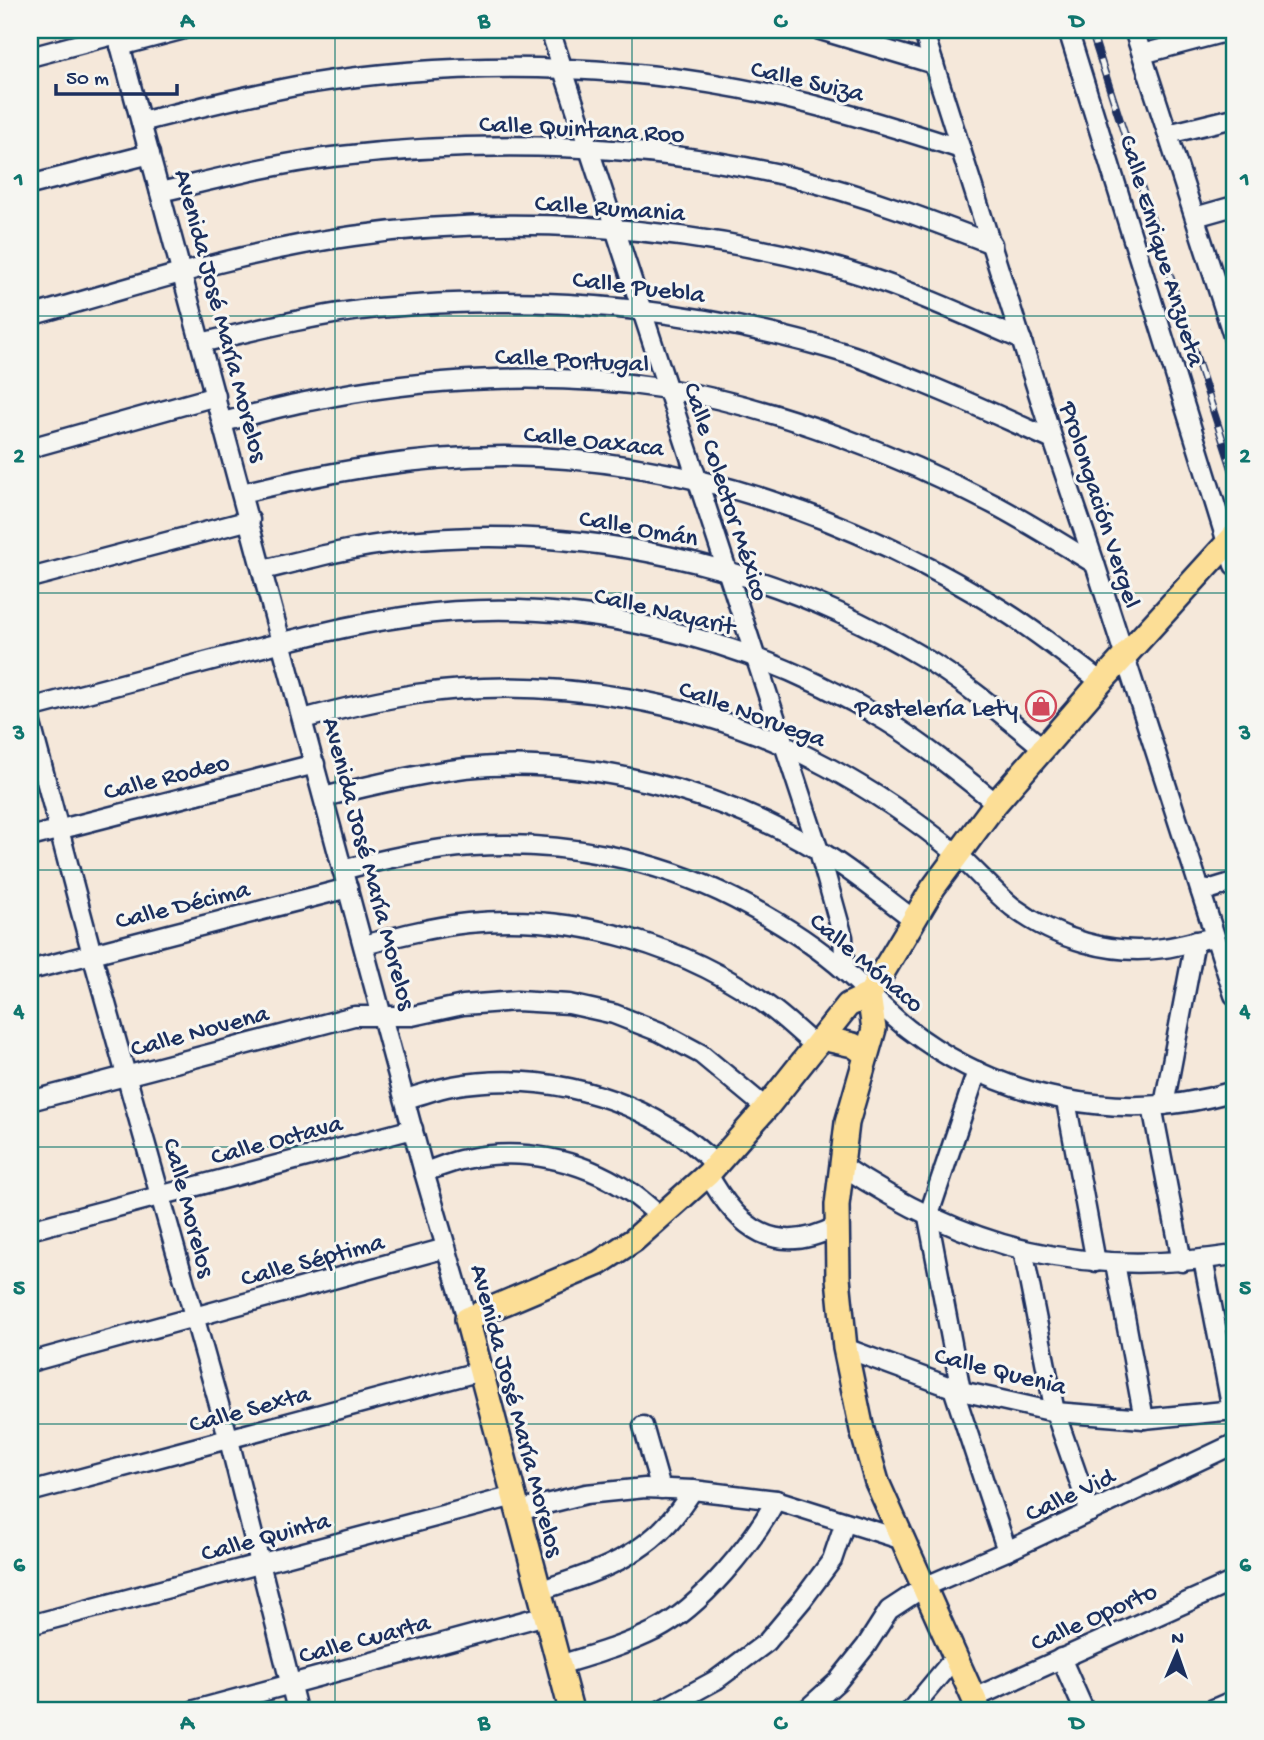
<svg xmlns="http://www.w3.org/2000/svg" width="1264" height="1740" font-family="'Gochi Hand',sans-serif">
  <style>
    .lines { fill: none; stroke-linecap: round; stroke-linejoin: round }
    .minor-casing { stroke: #1b2f5e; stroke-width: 23 }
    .major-casing { stroke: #1b2f5e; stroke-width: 28 }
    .minor { stroke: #f6f6f2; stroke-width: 18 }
    .major { stroke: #fcde96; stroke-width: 23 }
    .rail-casing { stroke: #1b2f5e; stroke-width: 8 }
    .rail { stroke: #f6f6f2; stroke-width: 5; stroke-dasharray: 16; stroke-linecap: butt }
    .grid { fill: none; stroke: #0f766e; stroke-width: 2; stroke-opacity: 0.55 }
    .labels { text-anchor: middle; stroke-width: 6; stroke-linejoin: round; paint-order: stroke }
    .street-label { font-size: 26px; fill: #1b2f5e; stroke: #f6f6f2 }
    .poi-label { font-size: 26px; fill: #1b2f5e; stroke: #f6f6f2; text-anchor: end }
    .neatline { fill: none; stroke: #0f766e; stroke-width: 2.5 }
    .grid-label { font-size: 23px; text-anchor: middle; font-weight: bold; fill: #0f766e }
  </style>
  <rect width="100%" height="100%" fill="#f5e8da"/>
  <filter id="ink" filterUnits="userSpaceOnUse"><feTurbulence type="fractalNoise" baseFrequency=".0143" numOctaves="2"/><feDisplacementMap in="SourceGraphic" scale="14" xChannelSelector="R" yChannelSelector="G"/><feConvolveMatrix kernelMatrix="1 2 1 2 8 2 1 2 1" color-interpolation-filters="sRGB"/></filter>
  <g filter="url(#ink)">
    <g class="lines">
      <g class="minor-casing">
        <g id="minor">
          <path d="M116,30l308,1142 43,147"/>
          <path d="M550,30l269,821 24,86 2,34"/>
          <path d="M820,30l114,34"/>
          <path d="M923,30l130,410 42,124 139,431"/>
          <path d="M1068,30l166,535"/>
          <path d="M1134,30l100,309"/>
          <path d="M120,46l61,-16"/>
          <path d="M1142,54l91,-24"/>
          <path d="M30,57l87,-23"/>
          <path d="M141,122c55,-14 110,-28 166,-38 150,-24 311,-22 460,10 66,14 130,34 194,55"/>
          <path d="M1168,134l66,-16"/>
          <path d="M30,185l120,-31"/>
          <path d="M160,192c57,-13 114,-28 172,-35 150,-18 316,-15 464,21 67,17 131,41 196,66"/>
          <path d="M1195,217l39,-11"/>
          <path d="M30,316c106,-30 213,-65 323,-80 154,-22 316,-11 467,27 70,18 136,48 202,77"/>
          <path d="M201,343c58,-14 117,-29 177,-35 161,-16 315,-1 470,46 17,5 33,13 49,19 53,20 104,44 156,67"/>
          <path d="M223,422c29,-7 58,-16 87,-21 113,-24 243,-30 358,-12 107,18 231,66 327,116 34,18 67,39 100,59"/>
          <path d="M30,448l186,-52"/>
          <path d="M242,493c86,-21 173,-37 262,-37 180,2 352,61 503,157 33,21 63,45 94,69"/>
          <path d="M263,570c45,-11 89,-23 135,-28 181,-20 366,20 523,114 44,26 83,60 122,92"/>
          <path d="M30,578l220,-58"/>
          <path d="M30,708c65,-17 129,-34 194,-51 62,-16 123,-32 186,-41 162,-23 337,20 476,105 39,24 74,53 110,82"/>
          <path d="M303,719c37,-10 75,-19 113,-25 135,-20 290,7 410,72 45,24 91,55 131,88 20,17 37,39 57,54 42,31 98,48 150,40 17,-2 34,-8 51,-11"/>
          <path d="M30,720l62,234 137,486 68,270"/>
          <path d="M324,797c47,-12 93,-23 141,-29 118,-12 252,22 353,82 34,20 64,46 95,69"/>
          <path d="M30,837l285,-73"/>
          <path d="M342,870c43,-11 86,-21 131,-24 87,-6 184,13 262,53 39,20 78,44 111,73 21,18 40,40 62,57 92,71 215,96 326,62"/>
          <path d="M1201,892l33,-10"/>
          <path d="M364,945c34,-9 68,-18 104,-22 107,-11 222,23 307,88 14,11 27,23 40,35"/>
          <path d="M30,970l318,-82"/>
          <path d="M405,1099c16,-4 31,-10 47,-13 78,-14 162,4 227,48 14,9 26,21 38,31"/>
          <path d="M30,1101l324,-85h58l51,-11 54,-4 52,3 45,10 46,18 41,22 65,54"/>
          <path d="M1066,1101l30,161"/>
          <path d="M1164,1105l31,-164"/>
          <path d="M1152,1106l30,156"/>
          <path d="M841,1165c128,86 241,113 393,90"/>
          <path d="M424,1172c14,-4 28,-11 42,-13 55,-12 114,0 161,31 12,7 23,18 34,27"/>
          <path d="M708,1174c30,55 68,84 129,52"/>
          <path d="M30,1230l383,-101"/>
          <path d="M1023,1250l32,162 35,100"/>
          <path d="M1203,1259l29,151"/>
          <path d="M1115,1263l29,156"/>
          <path d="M845,1348l116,43 94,21 89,7 90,-9"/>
          <path d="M30,1362l416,-114"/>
          <path d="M953,1388l54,163"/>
          <path d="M961,1391l-33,-174 49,-146"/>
          <path d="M643,1426l18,63"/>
          <path d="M30,1492l451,-121"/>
          <path d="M518,1511l68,-17 59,-6 48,2 83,10 127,40"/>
          <path d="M538,1591c48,-15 99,-31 133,-71 8,-9 15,-20 22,-30"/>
          <path d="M30,1625l484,-129"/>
          <path d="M1061,1658l23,52"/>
          <path d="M559,1665c33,-10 65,-19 97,-35 45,-23 96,-86 120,-130"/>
          <path d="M974,1698l260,-117"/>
          <path d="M195,1710l351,-95"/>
          <path d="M661,1710l55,-30 51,-38 36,-43 29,-39 13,-38"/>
          <path d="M806,1710l32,-29 28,-35 23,-36 35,-23 83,-36 227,-107"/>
          <path d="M911,1710l44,-53"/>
          <path d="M1211,1710l23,-10"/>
        </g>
      </g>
      <g class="major-casing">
        <g id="major">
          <path d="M869,995l5,34 -27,94 -10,82 1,73 7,70 17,82 15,52 102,228"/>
          <path d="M822,1038l31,7 13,9"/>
          <path d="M571,1710l-104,-391 132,-56 35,-23 74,-66 58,-66 82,-103 21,-10 64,-107 63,-85 105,-121 133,-146"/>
        </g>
      </g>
      <use href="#minor" class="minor"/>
      <use href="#major" class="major"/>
      <g class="rail-casing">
        <path id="rail" d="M1091,30l143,445"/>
      </g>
      <use href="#rail" class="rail"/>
    </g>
  </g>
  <path class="grid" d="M335,30v1680M632,30v1680M929,30v1680M30,316h1204M30,593h1204M30,870h1204M30,1147h1204M30,1424h1204"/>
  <defs>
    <g id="shop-ring" transform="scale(1.575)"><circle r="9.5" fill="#f6f6f2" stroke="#d1495b" stroke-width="1.5"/><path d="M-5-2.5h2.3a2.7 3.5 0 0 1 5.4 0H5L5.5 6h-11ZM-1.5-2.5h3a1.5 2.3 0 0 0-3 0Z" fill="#d1495b"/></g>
  </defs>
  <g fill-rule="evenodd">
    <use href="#shop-ring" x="1041" y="706"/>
  </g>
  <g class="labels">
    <g class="street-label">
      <text transform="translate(808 79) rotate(13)" y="9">Calle Suiza</text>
      <text transform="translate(582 127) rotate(3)" y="9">Calle Quintana Roo</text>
      <text transform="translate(610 206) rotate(4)" y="9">Calle Rumania</text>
      <text transform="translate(1164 250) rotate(73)" y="9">Calle Enrique Anzueta</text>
      <text transform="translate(639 285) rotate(7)" y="9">Calle Puebla</text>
      <text transform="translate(223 315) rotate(75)" y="9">Avenida José María Morelos</text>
      <text transform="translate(572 358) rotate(3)" y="9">Calle Portugal</text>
      <text transform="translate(594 439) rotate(6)" y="9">Calle Oaxaca</text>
      <text transform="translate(728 491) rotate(72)" y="9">Calle Colector México</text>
      <text transform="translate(1102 504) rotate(72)" y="9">Prolongación Vergel</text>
      <text transform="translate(639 526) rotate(10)" y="9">Calle Omán</text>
      <text transform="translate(665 609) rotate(13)" y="9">Calle Nayarit</text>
      <text transform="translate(753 712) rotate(20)" y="9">Calle Noruega</text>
      <text transform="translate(166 775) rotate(-14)" y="9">Calle Rodeo</text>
      <text transform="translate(371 863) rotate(75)" y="9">Avenida José María Morelos</text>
      <text transform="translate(182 903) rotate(-14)" y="9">Calle Décima</text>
      <text transform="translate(868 961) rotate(40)" y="9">Calle Mónaco</text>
      <text transform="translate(199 1029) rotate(-15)" y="9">Calle Novena</text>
      <text transform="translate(276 1138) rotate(-15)" y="9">Calle Octava</text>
      <text transform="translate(191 1207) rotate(75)" y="9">Calle Morelos</text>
      <text transform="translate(312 1258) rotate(-15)" y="9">Calle Séptima</text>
      <text transform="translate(1001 1369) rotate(14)" y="9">Calle Quenia</text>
      <text transform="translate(249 1407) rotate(-15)" y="9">Calle Sexta</text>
      <text transform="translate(519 1410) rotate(75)" y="9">Avenida José María Morelos</text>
      <text transform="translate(1069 1493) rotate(-25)" y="9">Calle Vid</text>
      <text transform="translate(265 1535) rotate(-15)" y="9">Calle Quinta</text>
      <text transform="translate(1093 1615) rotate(-24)" y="9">Calle Oporto</text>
      <text transform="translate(364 1637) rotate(-15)" y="9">Calle Cuarta</text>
    </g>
    <g class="poi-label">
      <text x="1018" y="715">Pastelería Lety</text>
    </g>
  </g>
  <rect width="1264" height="1740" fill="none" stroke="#f6f6f2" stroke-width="77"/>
  <g transform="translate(1177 1653) rotate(2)" stroke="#f6f6f2" stroke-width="5" paint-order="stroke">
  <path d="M0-5L12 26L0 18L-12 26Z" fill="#1b2f5e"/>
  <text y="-10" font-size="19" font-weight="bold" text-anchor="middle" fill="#1b2f5e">N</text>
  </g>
  <path d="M56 84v10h121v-10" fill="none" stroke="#1b2f5e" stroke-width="3.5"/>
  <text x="66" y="84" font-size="21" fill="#1b2f5e" stroke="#f6f6f2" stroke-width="5" paint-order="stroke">50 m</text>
  <rect x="38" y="38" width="1188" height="1664" class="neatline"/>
  <g class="grid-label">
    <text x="187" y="27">A</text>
    <text x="484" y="27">B</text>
    <text x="780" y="27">C</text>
    <text x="1077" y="27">D</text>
    <text x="19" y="185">1</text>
    <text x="1245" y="185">1</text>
    <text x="19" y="462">2</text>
    <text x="1245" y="462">2</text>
    <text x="19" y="739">3</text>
    <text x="1245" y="739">3</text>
    <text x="19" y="1017">4</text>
    <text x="1245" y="1017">4</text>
    <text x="19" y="1294">5</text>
    <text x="1245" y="1294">5</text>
    <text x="19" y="1571">6</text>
    <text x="1245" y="1571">6</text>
    <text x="187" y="1729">A</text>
    <text x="484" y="1729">B</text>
    <text x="780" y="1729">C</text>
    <text x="1077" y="1729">D</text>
  </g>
</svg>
